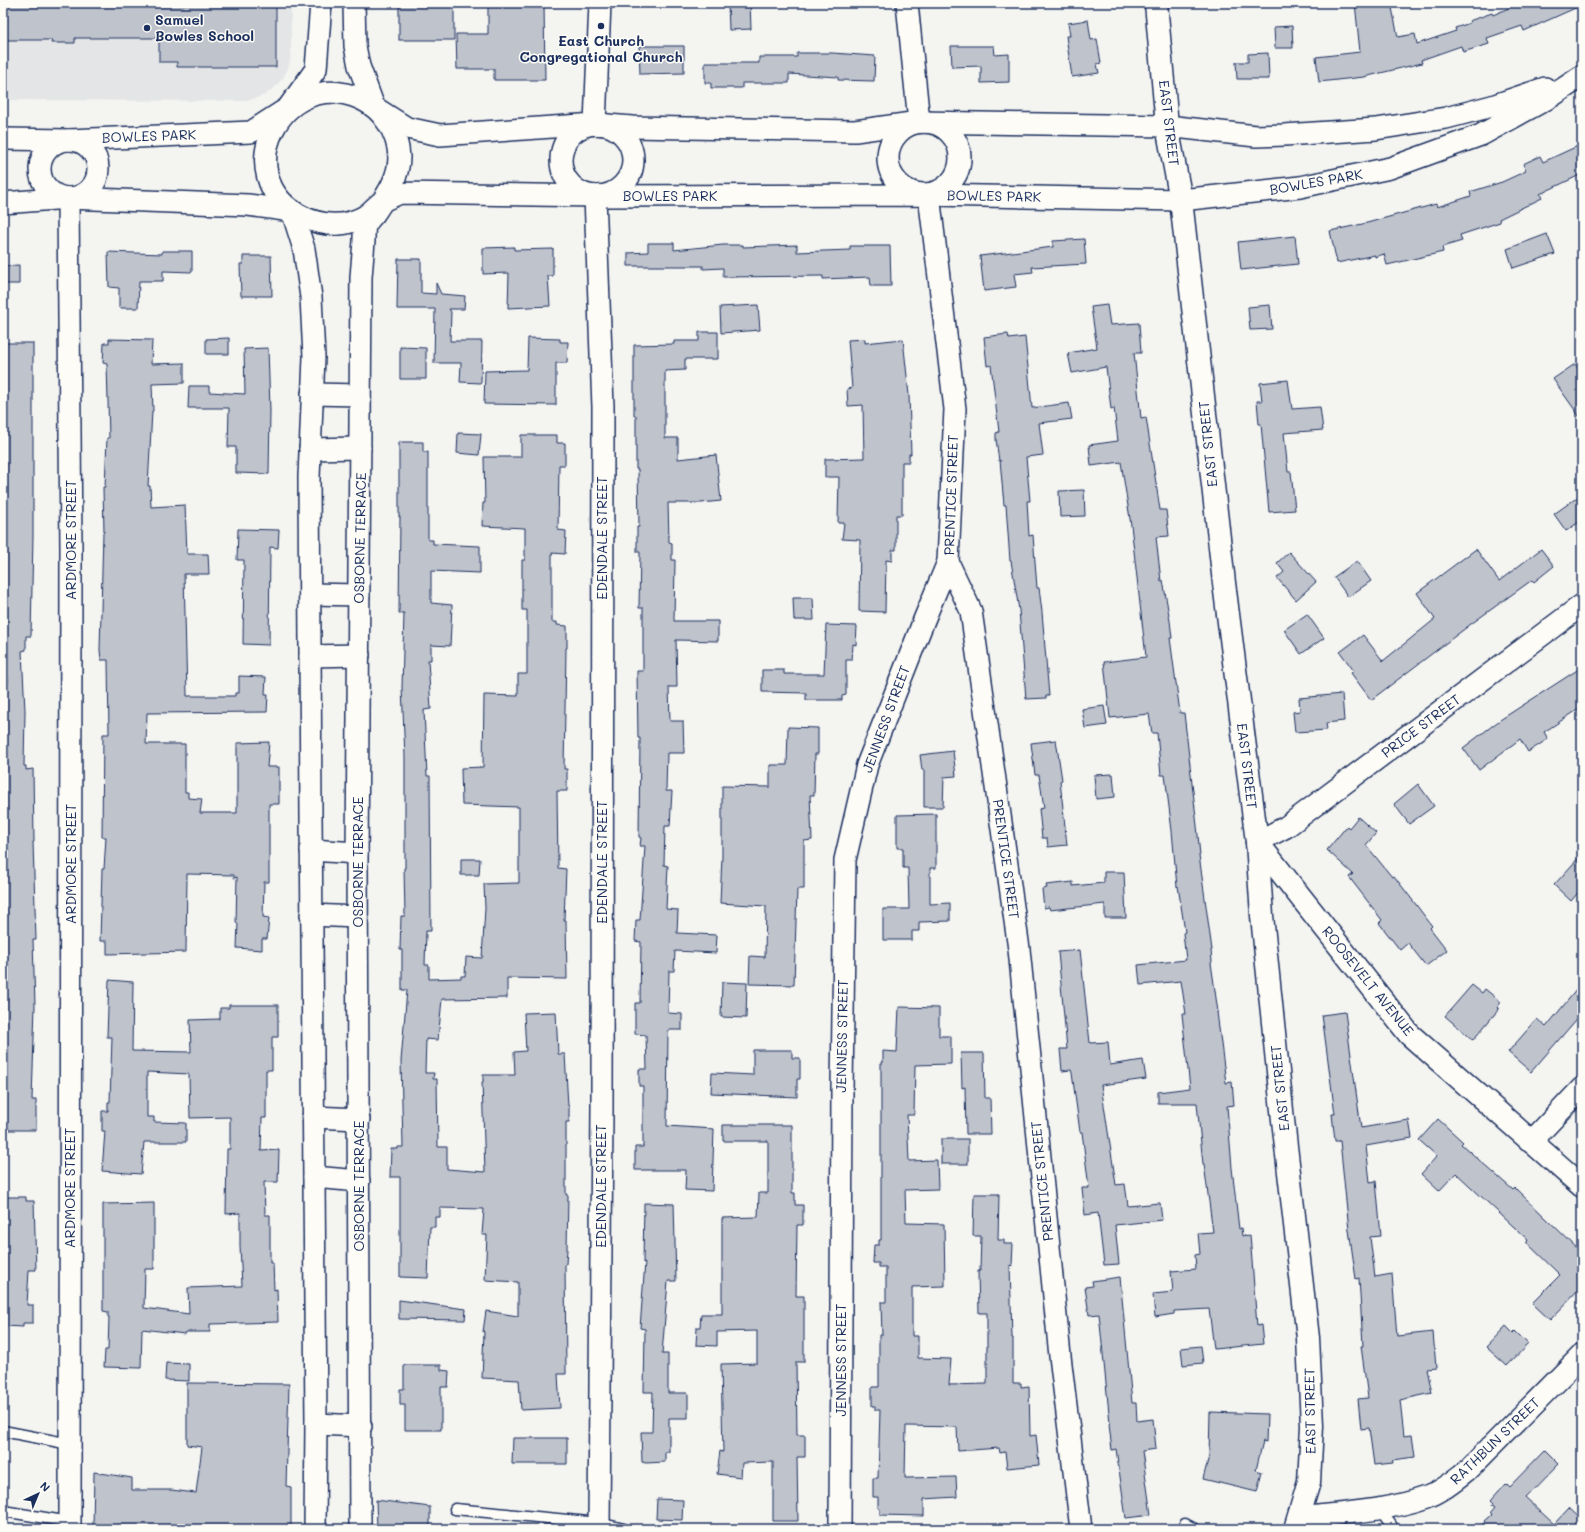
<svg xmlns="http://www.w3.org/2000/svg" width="1585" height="1532" font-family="Mali,sans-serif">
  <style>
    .built { fill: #e4e5e6 }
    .building { fill: #bfc3cc; stroke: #1b2f5e }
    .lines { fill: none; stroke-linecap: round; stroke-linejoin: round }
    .service-casing { stroke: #1b2f5e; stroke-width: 13 }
    .minor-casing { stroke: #1b2f5e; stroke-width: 24 }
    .secondary-casing { stroke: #1b2f5e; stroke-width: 25 }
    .primary-casing { stroke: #1b2f5e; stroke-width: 25 }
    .service { stroke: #fdfcf7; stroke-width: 10 }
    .minor { stroke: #fdfcf7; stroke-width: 21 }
    .secondary { stroke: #fdfcf7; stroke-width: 22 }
    .primary { stroke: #fdfcf7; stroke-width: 22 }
    .poi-dot { fill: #1b2f5e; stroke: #fdfcf7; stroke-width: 1.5 }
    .labels { text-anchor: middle; stroke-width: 3; stroke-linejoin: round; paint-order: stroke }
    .poi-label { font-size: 14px; font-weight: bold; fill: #1b2f5e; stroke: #fdfcf7; text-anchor: start }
    .street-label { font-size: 14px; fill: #1b2f5e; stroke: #fdfcf7 }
  </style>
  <rect width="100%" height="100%" fill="#f4f4f1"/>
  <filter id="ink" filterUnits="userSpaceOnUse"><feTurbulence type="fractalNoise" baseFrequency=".025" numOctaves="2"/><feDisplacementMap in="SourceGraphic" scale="8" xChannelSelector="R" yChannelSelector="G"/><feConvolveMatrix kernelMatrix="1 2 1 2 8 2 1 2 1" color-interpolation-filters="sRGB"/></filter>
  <g filter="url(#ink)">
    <path class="built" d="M3,3h288v51l-2,12 -6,12 -8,9 -10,8 -12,4 -12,2 -238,-1z"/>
    <g class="building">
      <path d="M3,3h273v64h-99v-5h-18v-24h-84v5h-24l1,-3h-49z"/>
      <rect x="399" y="3" width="55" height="37"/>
      <path d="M488,3h56l1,77h-51v-11h-37l-1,-35h32z"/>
      <path d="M728,3h22l1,26 -22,1z"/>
      <path d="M1355,3h36l7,34 17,-3 2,10 39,-13 -1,-3 15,-5 -1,-2 23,-8 1,2 27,-12h62v2l-58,26 -2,-5 -35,12 2,6 -26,8 -2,-6 -40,14 1,3 -58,14 -45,5 -3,-25 44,-5z"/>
      <path d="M1088,20l3,20 6,-1 4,24 -4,1 2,9 -27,4 -6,-41h4l-2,-13z"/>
      <path d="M1292,26l1,22h-18l-1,-21z"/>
      <path d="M639,46h45v27l-44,1z"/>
      <path d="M951,46h43l1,9 14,-1v28l-28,1v-17l-29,1z"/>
      <path d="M797,53h35l43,3 -1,25 -36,-1v-3l-49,-3v9h-47v5h-31v-5h-6v-20h54v-6h38z"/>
      <path d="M1268,53l1,26h-32l-1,-17h12v-8z"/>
      <path d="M1582,144v30l-42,20 2,4 -43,21 1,3 -40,13 2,6 -20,6 1,5 -56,13 -3,-11 -9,3v-2l-38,8 -7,-32 37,-8 69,-19 1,3 34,-11 -1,-4 32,-10 24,-11 -3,-7 17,-8 3,6z"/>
      <path d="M1547,234l8,20 -42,14 -6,-19z"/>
      <path d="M1295,236l3,28 -57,6 -3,-28z"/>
      <path d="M1084,239l2,25 -54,3 1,5 -19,2 2,13 -32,4 -4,-35 73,-9v-6z"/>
      <path d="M648,243h26v7l49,-5h20v2l54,-2v7l53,-2v-4h40l1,40h-20l-1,-9 -47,2v-3l-100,1v-9l-20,1v-3h-75v-13l20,-1z"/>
      <path d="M514,247v3l39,-1v27h-5l2,30 -42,2 1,-35 -26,1v-26z"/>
      <path d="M162,251h30v21l-29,-1v10h-24l-1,27h-19v-20l-10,-1 -1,-35 54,2z"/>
      <path d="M243,256h28l1,40h-31l-1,-32h3z"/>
      <path d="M398,259h23v34l15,1v-11l5,11 24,2 -1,13h-15l2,3 -1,29h32l-1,42 -21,-1 1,-19h-27l1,-54h-38z"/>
      <path d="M19,265v19h-16v-18z"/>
      <path d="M758,305l2,25 -39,3 -1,-26z"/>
      <path d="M1107,305l3,20 29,-2 2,30h-7l7,65 5,-1 14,93h6l3,26 -13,1 5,44 2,-1 7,41 2,17h-2l10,75h4l13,113 3,29h-1l13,95h-1l1,12 -1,1 7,49h-1l9,71 6,-1 2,23 -7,1 5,62 7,61 2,-1 1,8 8,-1 7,91 4,-1 2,19 -49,5 -5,-40 -35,2v3l-19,3 -2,-23 20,-2 -2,-21 25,-2 -1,-14 5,-1 -2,-21 15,-1 -9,-68h-1l-6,-61h-39v-11l32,-4 -8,-74h4l-5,-33 -41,4 -2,-20 48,-5 -3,-27 2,-1 -7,-46 -1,1 -5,-56 -7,-56h-4l-4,-42h-5l-3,-19 -39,4 -6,-56 42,-5 -15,-132 -10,-63 -30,4 -2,-21 29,-4 -4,-33 -3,1 -5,-42 -34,6 -4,-20 29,-5 -6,-41z"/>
      <path d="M1270,305l2,24 -22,1 -2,-23z"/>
      <path d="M699,332h19v27h-33v11l-20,1v67h13v21l38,-4 5,46 -20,2h-33l1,39 3,1v17h3l-1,61h44v20l-42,-1 1,47h-8l1,34h13l1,32h-17l-1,38h6l-2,35h-5l-1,39 4,1 -2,43 12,1 -1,23 40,2 -1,18 -41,-2 -1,20h-5l-1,42 14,1v16h-14l-1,96 47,3 -2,62 -27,-1 1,-20h-51v-23h8v-61h-4v-17h8l-1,-34 -11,-1v-31h5l1,-61 -6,-1 1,-21h4l5,-74h-5l1,-8 -2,-1 1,-99h-2l-1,-67h6v-63h-4l1,-56h-3v-25h2l-1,-58h-2v-53h-2v-71l40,-1v-3h25z"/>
      <path d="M1008,334l1,5 16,-2 7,71 37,-5 3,16 -33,4 4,32 -17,2 4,44h-3l2,35 4,-1 4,53h2l3,24 7,84h-3v2l-20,1 -7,-89 -8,-49h-1l-4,-56h-2l-4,-45 -1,1 -3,-22v-6l3,-1 -8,-67 -4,1 -3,-29z"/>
      <path d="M229,338v16h-23v-15z"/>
      <path d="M528,338l32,1v3h8l-1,21h-11v42l-72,-1 1,-33 42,-1z"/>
      <path d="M109,339l43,1 -1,24 33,-1v20l-32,1 1,27h-1l-4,75h2l1,21 34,-2 2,49h21l1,20h-25l3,122h48v-3h4v-17l27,1 -1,17h3l-1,18 -120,1 -1,31h39v48h3v6l14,1 -2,14h37v-70l32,-1 -2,25h12v37h-10v78h-5l-1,35 6,1 -2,21h-5v11l-25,-2 1,-25h-2l1,-46 -3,1v-3l-47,-1 -1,78 -79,2v-13h-7l2,-72h2l2,-32h-4l1,-103h6l-1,-74h-7l-1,-10 3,-118h1l-1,-45h2l2,-49h2l-2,-74 -4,-1 1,-20h5z"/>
      <path d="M865,339v4l38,-4 6,56 2,59h-2v8h-7v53h-6v35h-4v11l-6,-1 -1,52 -26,-1 1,-71 -18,-1 2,-16h-6l1,-46h-14v-18l39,-1 -1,-53 -15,1 -1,-17 5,-1 -4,-48z"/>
      <path d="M3,343h30v192l-2,101h-5v14l-4,1 3,60 -1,55h2v4l7,-1 1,73h-1l3,98h-3l2,66 -3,94h4v30h-33v-446l5,-1 -2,-32h-3z"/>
      <path d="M400,347l26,1v31h-26z"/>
      <path d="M268,348l2,62 -1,64 -33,-1v-26h-8l1,-39h-41l1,-22h20v6l36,2 -1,-45z"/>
      <path d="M1575,364l7,10v46l-29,-41z"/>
      <path d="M1288,380l4,29 28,-2 3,23 -39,3 4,39h3l4,38 -26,2 -8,-88h-2l-2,-23h5l-2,-18z"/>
      <path d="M458,433l23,1 -2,21 -22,-2z"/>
      <path d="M521,435h36v8h8v22h-6l-1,65 8,1 -1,23 -13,-1v69h5v3l10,1v22h-1l-2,121h3v22h-10l1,77 8,1 -2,51h2l1,59 -60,-1v20l-65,1 -4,41 -12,-1 -1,34h9l-1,6h4l1,68h9v22l38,3 -3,-90h1v-7h32l-1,-23 12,-1 -2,-38 32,-1 2,42h7l3,52h1v16h-3v73h2l-1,54 -1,15h-1l1,110h-8l2,34 -39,2 -2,-30 -37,-2 2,-46h-1l3,-21 32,5v-34l-33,-2 2,-45h-5l2,-26 -44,-1v9h-5v10h-5l-2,51 -28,-1v-100h-10l1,-28h7v-2h5l-2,-86 6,-71h-5v-40h-2l1,-34h4l-1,-48h1v-111l-3,-69 2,-75h-5l1,-96h-1v-75h24v10h5v88h5v4l47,2v27l-49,-2v32l21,2 -2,41 -19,-1v15h-3l3,49 -7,1 3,66h3l1,155h-5l-1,34h4v14l32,-1v-2h4l1,-19 16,1 3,-50 -1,-24 35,-1v-76l-57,-2 -1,-37 22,-1 1,-72 34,1v-22h9v-64h-5v-50h3v-32l-43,-2 1,-23h2l-1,-46h37z"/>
      <path d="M1084,490l1,26 -25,1 -1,-26z"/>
      <path d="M1582,494v26l-16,11 -12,-17z"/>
      <path d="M238,529l41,1 -1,18 -8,-1 -1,98 -26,-1 1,-84h-7z"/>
      <path d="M1476,549l23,32 42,-32 13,17 -20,16 -2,-2 -61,44 -100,76 -20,-27 3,-2 -14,-19 23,-17 20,26 52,-42 -18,-26z"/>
      <path d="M1289,552l27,30 -20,18 -19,-22 7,-6 -7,-9z"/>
      <path d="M1357,561l14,20 -23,16 -14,-20z"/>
      <path d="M793,598h20l1,22h-20z"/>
      <path d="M1307,614l17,24 -23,16 -17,-24z"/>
      <path d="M826,625l31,1 -1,19 -3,-1 -1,16h-6v35l-4,1v4h-36v-7l-44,-1v-22h22v4h40z"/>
      <path d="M1582,667v40l-38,25 4,7 -20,13 -8,-13 -41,31 -16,-22 37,-28z"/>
      <path d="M1342,694l2,27 -18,2 1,7 -32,2 -2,-20 7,-1 -1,-13z"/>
      <path d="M1104,706l3,19 -22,3 -3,-19z"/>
      <path d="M788,727l30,1v26h-3l-1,41h-4l2,45 -8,1v48h-7l-3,96 -45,-1 1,-28 15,1 1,-51 -46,-3 2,-47v-70l48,1v-22h17z"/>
      <path d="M1056,740l6,40 -2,1 7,64 -19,2 -1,-9h-5l-3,-29 5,-1 -5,-33h-4l-4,-32z"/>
      <path d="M953,751l3,25 -12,1 -1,30h-19v-37h-2l-2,-15z"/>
      <path d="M1113,774l2,23 -19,2 -2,-24z"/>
      <path d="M1418,784l16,22 -25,18 -15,-20z"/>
      <path d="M936,814v54h-6v36l20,-1v18l-31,1v9h-7v9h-29v-31h26l-1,-41h-5v-20h-6v-33z"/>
      <path d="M1358,817l18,16 -10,12 26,32 2,-1 23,30 15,20 -2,2 17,22 -21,16 -18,-23 -8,7 -21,-27 3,-3 -33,-43 4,-3 -26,-24 20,-24 2,2z"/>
      <path d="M1582,854v34l-11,13 -17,-16z"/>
      <path d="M461,859h19l-1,16h-18z"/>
      <path d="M1104,872h20l2,46h-21v-14l-55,6 -1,-3 -5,1 -2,-19 5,-1 -1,-3 27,-3v4l31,-3z"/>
      <path d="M1080,950l10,93 18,-1 2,23 33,-5 3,19 -45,6 15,100 9,-1 3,22 32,-3 2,17 -47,5 4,39 -15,1 -6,-52 -13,2 -3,-27h7l-7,-56h-2l-8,-59 -1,-3 -9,1 -2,-22h7l-9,-97z"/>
      <path d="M109,980l24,2 -1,69 59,1 -1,-32 30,-1v-11h9v-3h49v32h-6v33h-6v48h-4l-1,33 18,-1 -1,32h-14l1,33h5v48h3l1,27 3,-1 1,33 -68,2v8h-24l-1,2 -43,-5 -1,39 -37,-1 1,-17h3l1,-33h-1v-5l-5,-1v-107l51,-1v66h-9l-1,39 45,6 -1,-26 54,-2 -2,-40v-33l-14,1 1,-65h3v-32l-40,1 -1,-44 -42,-2v45h7v5l32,1v19h-42l-3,32 -39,-3 3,-40h-3v-20h6v-9h2l2,-65h-5z"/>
      <path d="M722,982l25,1 -1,35 -25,-1z"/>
      <path d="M1582,983v30l-51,59 -23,-20 29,-33 9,8z"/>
      <path d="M1472,985l10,8 3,-4 16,13 -4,6 2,1 -26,31 -28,-24z"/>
      <path d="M899,1007l40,1v28h12v28l-36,1 -1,50h-7l2,46 28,-1 1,29 -33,1 1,33 38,1 1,62 -33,1v49h6v22l33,1 -2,26 38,-1v-71h-8l-1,-42h2l1,-35h-8l1,-42h25l-1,46h6v4h9l-1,22 -2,-1 2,73h1v45h8v4l8,-1 1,50 6,-1 3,30 -32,3 -2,-16 -5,1 -1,-5 -41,3 -1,-24 -51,-1 -1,52 51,-1 1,20 -33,2v17l-44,-1v-6l-2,-1v-11h-5v-19h5l2,-68h-5v-4h-3v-19h7v-52h3l-1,-33h5v-35h-7v-4h-6l1,-18h5v-5h2v-177h2v-12l14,1z"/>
      <path d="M1345,1012l16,116 48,-8 3,18 -46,8 4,36 6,-1 5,55 -11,1 5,40 17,-3 5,62 36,-4 3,36 -9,1 5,24 -32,7 4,36 8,-1 3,22 -23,3 1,3 -19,2 -5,-37 -8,1 -3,-30 10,-1 -7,-52h2l-4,-68 -3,1 -7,-49 -9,-89h-5l-3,-27h3l-13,-99z"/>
      <path d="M753,1050h39v8h8v21h-3v18l-86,-4 1,-20 41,2z"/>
      <path d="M961,1053h23l1,45h5l1,36h-25l-1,-47 -3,1z"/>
      <path d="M1438,1119l25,23 -2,2 52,46 2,-2 67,65v34l-32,33 -18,-17 28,-28 -34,-33 2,-2 -72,-67 -17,18 -18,-17 16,-18 -18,-16z"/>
      <path d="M723,1125h69v68h3v12h8v20h-6l-1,71h8v66h-8l1,73h8v22h-8l1,64h-25v-59l-31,1 -1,14 -24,-3 3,-23 3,1 -2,-88 36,-1v-32l-40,1v14l-21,-1 1,-18h3l1,-13h21v-96l36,-1 1,-24h9v-52h-45z"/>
      <rect x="941" y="1139" width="27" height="25"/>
      <path d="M3,1197h23v4h8l2,69h-7l-2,35h6v18h-10v4l-20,-1z"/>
      <path d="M644,1203l30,1 2,77h-8l-6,73h6v39h20v25h-19v34h-4v10l-19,1 -4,-1 -1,-30h11l1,-40h-9l1,-63 -5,-1 5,-66 -2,1z"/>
      <path d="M1120,1277l12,126h4l1,18 16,-2 3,30 -14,2 9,64 -25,3 -10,-69 -4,1 -1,-8 -2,-18 1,-1 -11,-109 -10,1 -4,-28 8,-1 -1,-5z"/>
      <path d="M399,1300l67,9 -1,11 -66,-1z"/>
      <path d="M1506,1326l7,7 2,-2 13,13 -21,22 -21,-19z"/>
      <path d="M1201,1346l2,17 -20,2 -2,-17z"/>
      <path d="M166,1363l23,1v17l-24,-1z"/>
      <path d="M404,1365h37v5l8,1 -1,16h-7v43h-36v-25h-5v-16h4z"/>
      <path d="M187,1383l102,1 -3,102 5,1v42h-198l1,-57 38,6v12h39l25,3 6,-46 -15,-2z"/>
      <path d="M1210,1412l57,2 -1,28 -3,-1 -7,29 6,2 -5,20 -54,-13 6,-23z"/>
      <path d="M513,1438h54v26h-55z"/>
      <path d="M1545,1450l14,14 -33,34 28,26 15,-16 13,12v9h-106l17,-15 -2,-2 5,-6 -3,-2 1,-2 -3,-3 14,-16 4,4 3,-3z"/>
      <path d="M657,1499l26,1 -1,20 -26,-1z"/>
      <path d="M376,1500l54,7v22h-53z"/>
    </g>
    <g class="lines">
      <g class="service-casing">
        <g id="service">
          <path d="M3,1431l67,13"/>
          <path d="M1379,1508l15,21"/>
          <path d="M455,1509l144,14 25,6"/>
          <path d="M3,1511l67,11"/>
          <path d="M1185,1524l10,5"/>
        </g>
      </g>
      <g class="minor-casing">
        <g id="minor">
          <path d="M354,3l1,43 4,20 15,41 33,21 33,7 155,-11 37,3 223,4 64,-9 248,4 89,10 28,-1 92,-6 70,-11 46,-12 53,-18"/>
          <path d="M907,3l12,119"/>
          <circle cx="924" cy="158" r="36"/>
          <path d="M595,124l5,-121"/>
          <circle cx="597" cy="160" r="36"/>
          <path d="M3,139l66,1 182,-8 37,-24 28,-39 5,-66"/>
          <circle cx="69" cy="169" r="29"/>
          <path d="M929,195l26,214 -7,153 23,49 48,338 41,407 21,173"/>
          <path d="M595,196l8,211 -1,701 -3,421"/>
          <path d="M68,198l3,350 -1,981"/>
          <path d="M3,203l65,-5 180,7 44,6 12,38 7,48 3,60 -5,120 2,339 5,608 -1,105"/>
          <path d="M312,394l48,1"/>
          <path d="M310,449l50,-1"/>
          <path d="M310,594l49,1"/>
          <path d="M310,656l49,-1"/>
          <path d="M1257,842l29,-15 296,-222"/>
          <path d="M311,850l46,3"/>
          <path d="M311,915l46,2"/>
          <path d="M313,1117l46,2"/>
          <path d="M1531,1142l51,-54"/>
          <path d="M314,1177l45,4"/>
          <path d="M316,1424l45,2"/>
          <path d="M1299,1518c41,-5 89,-7 128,-21 14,-5 26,-15 39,-25l116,-117"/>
          <path d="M360,1529l-3,-666 4,-586c1,-12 2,-24 3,-36 0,-4 0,-11 1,-15 2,-4 6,-9 9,-12 12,-18 25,-35 25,-57 -1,-24 -16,-48 -38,-58 -79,-35 -135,78 -60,117 12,6 24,9 38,8 7,0 20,-4 26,-8 6,-4 12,-11 18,-15 5,-3 11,-5 17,-8l195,3 334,-1 252,5 119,-13 90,-19 91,-33 71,-39 30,-20"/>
          <path d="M840,1529l2,-439 3,-230 22,-95 57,-145 24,-58"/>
        </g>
      </g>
      <g class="secondary-casing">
        <path id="secondary" d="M1257,842l5,74 21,204 25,218 4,88 -3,56 -14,47"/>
      </g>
      <g class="primary-casing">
        <path id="primary" d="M1156,3l11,123 14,74 43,383 33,259 152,192 173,152"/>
      </g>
      <use href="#service" class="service"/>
      <use href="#minor" class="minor"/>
      <use href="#secondary" class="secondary"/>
      <use href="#primary" class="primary"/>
    </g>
  </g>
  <g class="poi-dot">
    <circle cx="601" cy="26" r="4"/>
    <circle cx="147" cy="28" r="4"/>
  </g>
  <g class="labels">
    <g class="poi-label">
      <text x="155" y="25">Samuel<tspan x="155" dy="16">Bowles School</tspan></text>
      <text x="601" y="46" text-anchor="middle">East Church<tspan x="601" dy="16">Congregational Church</tspan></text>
    </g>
    <g class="street-label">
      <text transform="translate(1169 123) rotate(83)" y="5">EAST STREET</text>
      <text transform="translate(149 136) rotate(-2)" y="5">BOWLES PARK</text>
      <text transform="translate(1316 182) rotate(-10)" y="5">BOWLES PARK</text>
      <text x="670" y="201">BOWLES PARK</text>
      <text transform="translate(994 196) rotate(1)" y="5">BOWLES PARK</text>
      <text transform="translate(1208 444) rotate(-96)" y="5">EAST STREET</text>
      <text transform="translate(951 495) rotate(-88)" y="5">PRENTICE STREET</text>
      <text transform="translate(360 538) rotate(-89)" y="5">OSBORNE TERRACE</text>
      <text transform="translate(602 538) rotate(-90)" y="5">EDENDALE STREET</text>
      <text transform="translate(71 540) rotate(-90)" y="5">ARDMORE STREET</text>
      <text transform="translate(886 719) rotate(-70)" y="5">JENNESS STREET</text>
      <text transform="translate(1421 726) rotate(-37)" y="5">PRICE STREET</text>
      <text transform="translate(1247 766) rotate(83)" y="5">EAST STREET</text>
      <text transform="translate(1006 859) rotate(82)" y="5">PRENTICE STREET</text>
      <text transform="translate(358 862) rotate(-90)" y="5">OSBORNE TERRACE</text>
      <text transform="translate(602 862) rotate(-90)" y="5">EDENDALE STREET</text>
      <text transform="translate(71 864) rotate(-90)" y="5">ARDMORE STREET</text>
      <text transform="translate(1368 981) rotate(51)" y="5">ROOSEVELT AVENUE</text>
      <text transform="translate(842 1036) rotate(-89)" y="5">JENNESS STREET</text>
      <text transform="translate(1280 1088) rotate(-96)" y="5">EAST STREET</text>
      <text transform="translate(1042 1181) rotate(-96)" y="5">PRENTICE STREET</text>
      <text transform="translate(359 1186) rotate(-90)" y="5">OSBORNE TERRACE</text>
      <text transform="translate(601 1186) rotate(-90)" y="5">EDENDALE STREET</text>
      <text transform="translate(70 1188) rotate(-90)" y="5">ARDMORE STREET</text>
      <text transform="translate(841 1360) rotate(-90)" y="5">JENNESS STREET</text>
      <text transform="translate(1310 1411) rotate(-91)" y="5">EAST STREET</text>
      <text transform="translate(1495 1441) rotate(-44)" y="5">RATHBUN STREET</text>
    </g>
  </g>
  <rect width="1585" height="1532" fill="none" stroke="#fdfcf7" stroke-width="16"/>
  <rect x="8" y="8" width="1569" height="1516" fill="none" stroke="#1b2f5e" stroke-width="1.5" filter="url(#ink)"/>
  <g transform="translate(38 1494) rotate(44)" stroke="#fdfcf7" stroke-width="3" paint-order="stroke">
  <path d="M0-3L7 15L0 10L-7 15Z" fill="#1b2f5e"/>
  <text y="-6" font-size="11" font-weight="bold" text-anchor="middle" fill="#1b2f5e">N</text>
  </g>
</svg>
